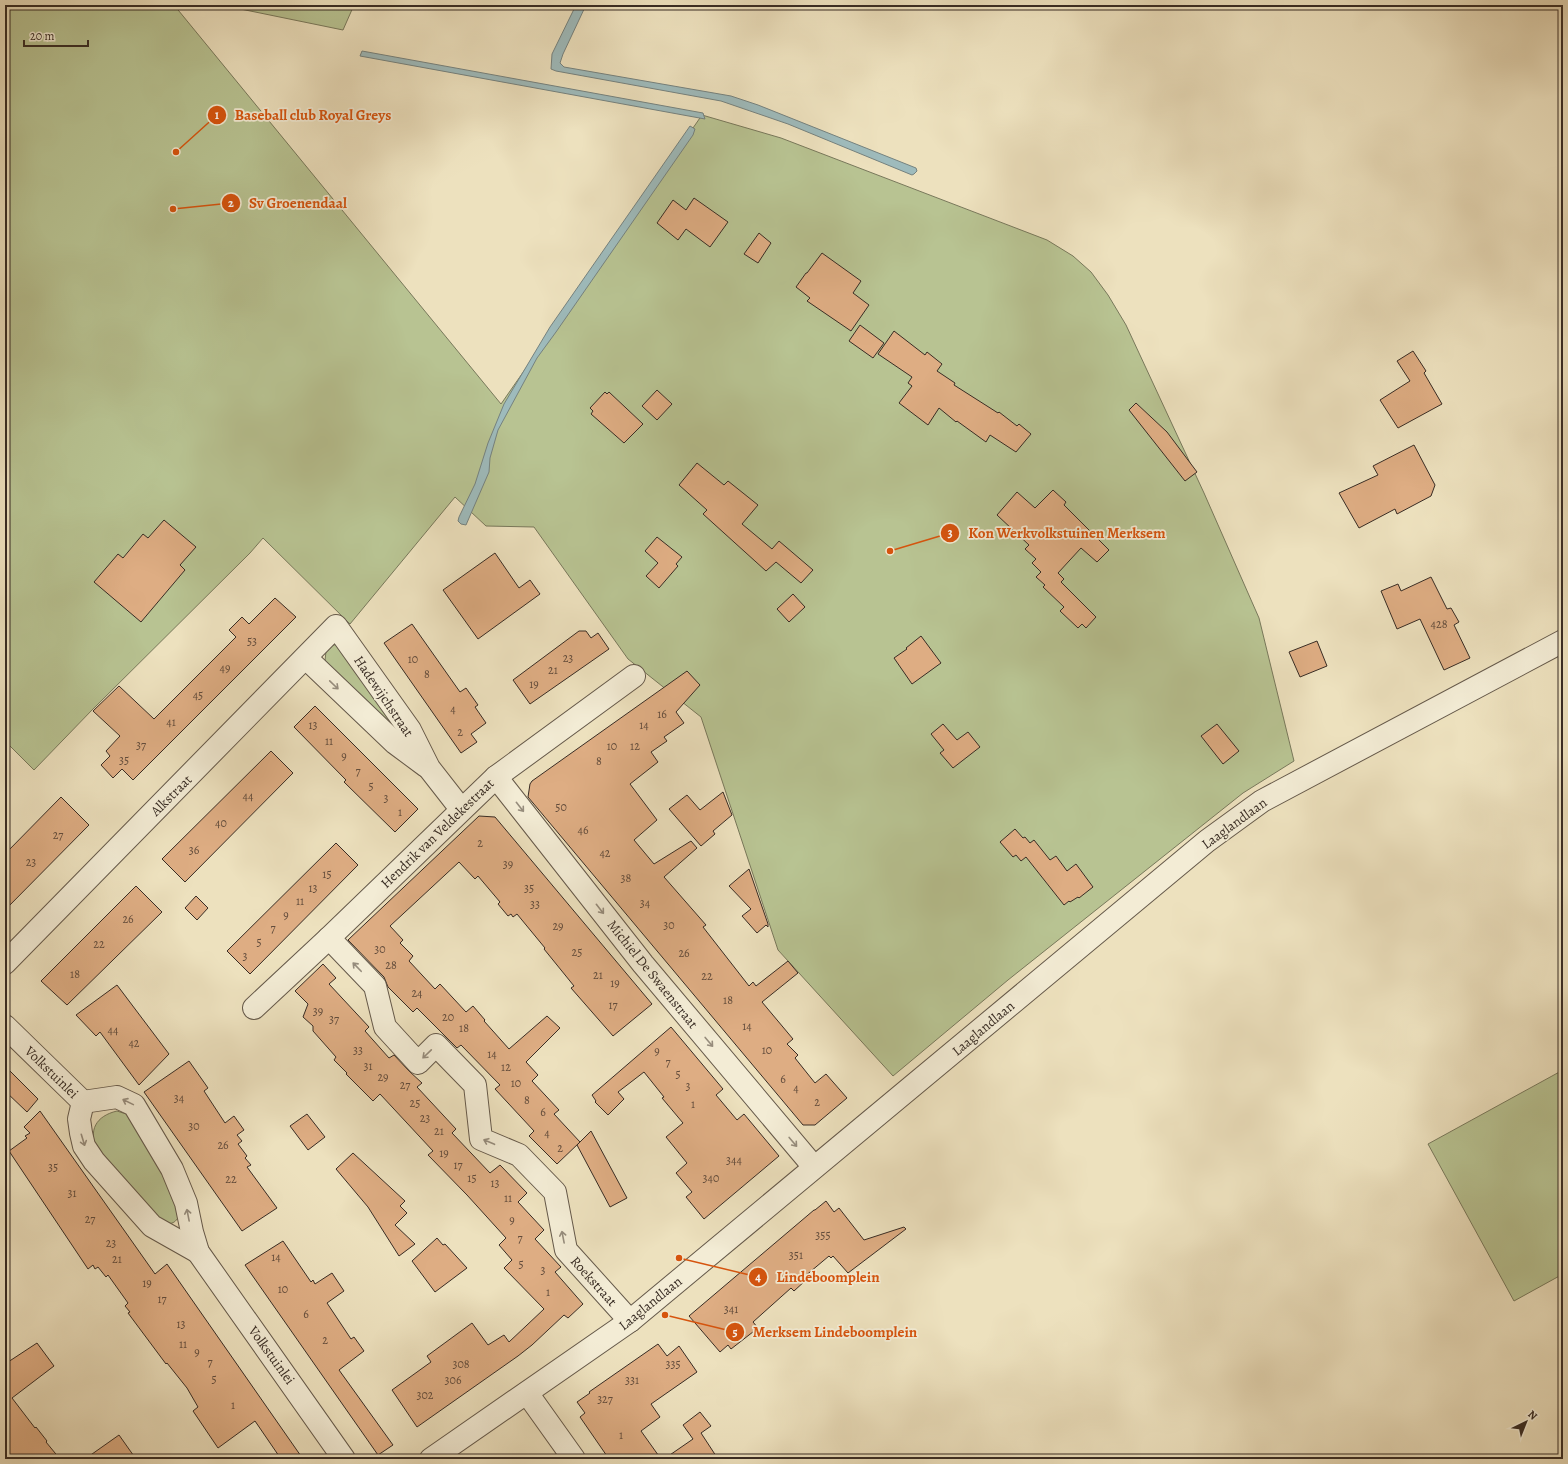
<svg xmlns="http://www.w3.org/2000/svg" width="1568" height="1464" font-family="Alegreya,serif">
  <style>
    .green { fill: #b8c392; stroke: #78785b }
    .water { fill: #9ebbbc; stroke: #75827f }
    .building { fill: #dead83; stroke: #382c24 }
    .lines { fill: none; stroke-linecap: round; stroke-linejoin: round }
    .street-casing { stroke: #65594a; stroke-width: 24 }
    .street { stroke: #f3ecd5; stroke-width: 22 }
    .oneway { stroke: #968c7c }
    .labels { text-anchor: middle; stroke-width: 3.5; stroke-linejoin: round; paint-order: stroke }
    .number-label { font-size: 12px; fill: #624c3c }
    .street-label { font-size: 14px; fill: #382c24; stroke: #f3ecd5 }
    .leader { fill: none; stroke: #d6540e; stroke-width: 1.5 }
    .callout-dot { fill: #d6540e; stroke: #f3ecd5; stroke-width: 1.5 }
    .mark-label { font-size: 12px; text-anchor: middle; font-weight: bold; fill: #fff }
    .callout-label { font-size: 15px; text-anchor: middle; font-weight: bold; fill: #d6540e; stroke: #f3ecd5; stroke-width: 3.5; stroke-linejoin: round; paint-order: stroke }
  </style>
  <rect width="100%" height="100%" fill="#ede1be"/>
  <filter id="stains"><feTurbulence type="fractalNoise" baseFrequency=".005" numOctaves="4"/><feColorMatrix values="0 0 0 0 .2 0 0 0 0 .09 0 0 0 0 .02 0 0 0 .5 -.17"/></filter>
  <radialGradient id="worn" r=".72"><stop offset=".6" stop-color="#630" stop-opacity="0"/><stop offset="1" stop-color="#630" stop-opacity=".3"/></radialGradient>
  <g class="green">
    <path d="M5,5h169l327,399 201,-289 79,23 266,102 26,16 18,16 17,23 18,30 78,168 55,125 35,143 -51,32 -235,187 -115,96 -115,-126 -77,-233 -73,-58 -94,-132 -48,-1 -31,-29 -105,127 -87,-86 -13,15 -158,157 -58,60 -29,-29z"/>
    <path d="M221,5h133l-11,25z"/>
    <path d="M337,644l64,92 -76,-75 1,-10 5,-5z"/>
    <path d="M1563,1070v204l-49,27 -86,-157z"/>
    <path d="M117,1111l9,3 7,6 39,70 8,24c-3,6 -6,11 -14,9 -14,-3 -57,-59 -69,-73 -9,-20 -1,-34 20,-39z"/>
  </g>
  <g class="water">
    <path d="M576,5h10l-23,49 -3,9 4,4 167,29 27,9 158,63 1,3 -3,3 -2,1 -124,-51 -67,-23 -165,-30 -5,-2 1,-15z"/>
    <path d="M362,51l341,62 2,6 -345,-63z"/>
    <path d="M690,126l5,3 -2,6 -137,197 -19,26 -39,72 -8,28 -1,14 -23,53 -5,-1 -3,-3 1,-4 16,-33 13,-41 16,-39 46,-77z"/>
  </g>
  <g class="building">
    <path d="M694,198l34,24 -18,25 -24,-18 -8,11 -21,-17 16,-23 13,10z"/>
    <path d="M759,233l12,10 -13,20 -14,-9z"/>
    <path d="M822,253l39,28 -8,12 16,12 -18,26 -44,-30 3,-3 -14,-11 10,-14h1z"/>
    <path d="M860,325l24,18 -11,15 -24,-17z"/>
    <path d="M894,331l31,24 2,-3 15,12 -5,7 18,12 -1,2 44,28 1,-1 18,14 2,-2 12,10 -15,18 -26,-17 -4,7 -29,-21 -1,1 -17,-14 -11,17 -29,-22 13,-17 -4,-3 4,-6 -34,-23z"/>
    <path d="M1413,351l13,20 -2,2 18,31 -44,24 -18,-28 30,-19 -13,-20z"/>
    <path d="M657,390l15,14 -15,16 -15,-14z"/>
    <path d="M605,392l2,2 2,-2 34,32 -19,19 -33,-29 2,-3 -3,-3z"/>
    <path d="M1136,403l31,29 30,40 -12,9 -56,-71z"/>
    <path d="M1414,445l21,40 -4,11 -34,18 -2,-5 -36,19 -20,-35 39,-18 -5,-9z"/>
    <path d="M697,463l27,22 4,-4 30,24 -16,19 30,25 7,-8 34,29 -12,13 -25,-21 -10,9 -63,-57 4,-4 -28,-25z"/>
    <path d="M1053,490l13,12 -2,3 45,45 -12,12 -16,-14 -23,25 6,6 -3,3 35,35 -10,11 -4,-4 -4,4 -18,-17 4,-4 -21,-20 2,-2 -9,-8 5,-5 -9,-9 4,-4 -11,-10 4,-4 -32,-30 20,-23 18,16z"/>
    <path d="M164,520l32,27 -16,18 5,5 -44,52 -47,-40 24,-28 5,4 20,-24 5,4z"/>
    <path d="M657,537l25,20 -6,7 2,2 -19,22 -13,-12 12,-13 -13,-12z"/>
    <path d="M495,553l24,35 11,-8 10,14 -62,45 -35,-49z"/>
    <path d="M1431,577l16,32 4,-1 8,14 -5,3 16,33 -26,12 -24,-51 -23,10 -16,-38 17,-7 3,7z"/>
    <path d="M793,594l12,13 -16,15 -12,-13z"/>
    <path d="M275,598l21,19 -163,163 -11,-11 -9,9 -12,-13 9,-9 -4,-5 14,-15 -27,-25 26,-25 35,33 82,-82 -7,-7 13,-13 7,7z"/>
    <path d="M412,624l48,68 6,-4 12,17 -3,2 11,16 -15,11 6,8 -16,11 -77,-110z"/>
    <path d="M579,631h7l5,7 7,-5 11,16 -79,55 -17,-24z"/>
    <path d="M921,636l20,27 -29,21 -18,-26 13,-9 -1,-1z"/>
    <path d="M1317,641l10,25 -27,11 -11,-25z"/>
    <path d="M687,671l13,14 -24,27 8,11 -20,14 3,4 -16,11 7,10 -28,22 27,36 -23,20 20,24 37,-23 6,7 -33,29 42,48 -3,2 46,59 4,-4 3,4 32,-25 10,12 -36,29 31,37 -6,5 11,11 -3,3 20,25 11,-9 21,24 -32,27h-12l-275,-328 2,-13 2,-3z"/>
    <path d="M315,706l103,103 -23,23 -51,-50 2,-2 -52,-53z"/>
    <path d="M943,724l14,16 11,-8 12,15 -27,21 -13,-15 4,-3 -13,-16z"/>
    <path d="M1217,724l22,27 -16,13 -22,-28z"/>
    <path d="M271,751l22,22 -108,109 -23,-23z"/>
    <path d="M723,792l9,23 -19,16 2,3 -14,12 -32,-37 18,-14 13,15z"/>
    <path d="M61,797l28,28 -84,85v-56z"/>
    <path d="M479,816l16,1 157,187 -39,32 -42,-48 3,-2 -30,-37 1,-1 -28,-34 -4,3 -2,-3 -3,2 -10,-12 2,-2 -22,-26 -3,3 -16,-17 -69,64 13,14 -3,3 13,13 -4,5 26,28 5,-5 26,28 7,-6 12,14 -1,1 25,28 38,-33 13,12 -34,34 12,13 -6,6 27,29 -5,4 26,28 -23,22 -28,-28 5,-5 -39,-42 5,-4 -39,-40 -4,3 -40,-40 -4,4 -25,-25 -4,-10 -36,-37z"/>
    <path d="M1015,829l8,9 2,-1 5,6 4,-3 16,20 6,-4 11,15 9,-7 17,23 -14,11 -1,-1 -8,5 -1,-1 -5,4 -38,-48 -5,4 -5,-6 -3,2 -13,-15z"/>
    <path d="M336,843l22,22 -108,109 -23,-23z"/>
    <path d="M749,869l19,55v3l-2,-2 -9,8 -15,-17 9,-7 -22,-23z"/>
    <path d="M136,886l26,26 -95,93 -26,-24z"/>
    <path d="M196,896l12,12 -11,12 -12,-12z"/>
    <path d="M323,964l13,14 -7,6 40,43 -4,4 24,27 5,-3 15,16 13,12 -5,4 39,42 -4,4 38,40 10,-8 27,28 -9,9 26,28 -9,9 26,28 -6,5 28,32 -15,14 -4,-3 -32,30 -14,11 -101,71 -25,-37 39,-28 -4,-6 45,-33 16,22 16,-10 5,7 35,-33 -40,-41 8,-8 -13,-15 7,-7 -39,-43 -39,-40 5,-4 -53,-57 -7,7 -27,-27 1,-1 -13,-13 2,-3 -23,-26v-5l-10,-9 5,-13 -13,-13z"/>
    <path d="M117,985l52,69 -30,31 -39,-53 -4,4 -20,-21z"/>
    <path d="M671,1027l52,62 -7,6 21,25 7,-6 35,42 -75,63 -18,-22 6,-5 -16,-19 11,-10 -21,-26 17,-14 -21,-25 2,-1 -20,-25 -26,20 6,7 -16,16 -13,-13 1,-1 -4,-6z"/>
    <path d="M189,1061l19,27 -4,3 21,32 9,-7 10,14 -7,5 5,6 -4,3 9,12 -2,2 6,7 -4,2 30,41 -35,23 -98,-139z"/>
    <path d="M5,1066l33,33 -11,13 -22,-21z"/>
    <path d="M40,1111l115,163 12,-10 136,195h-22l-26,-38 -37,27 -25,-37 5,-4 -11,-19 -20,-25 -1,1 -38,-51 2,-1 -5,-6 3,-3 -20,-28 -2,2 -8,-10 -3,2 -2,-4 -5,4 -79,-118 18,-13 -2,-2 5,-3 -6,-6z"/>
    <path d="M307,1114l18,23 -17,13 -18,-24z"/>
    <path d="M591,1131l36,67 -17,9 -33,-62z"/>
    <path d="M353,1153l52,48 -5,5 7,7 -12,12 20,19 -16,12 -31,-49 -32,-38z"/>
    <path d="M826,1201l8,11 5,-4 25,32 40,-13 2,2 -58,44 -15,-17 -2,2 -2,-2 -25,21 2,3 -12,11 -3,-3 -38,34 5,6 -27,21 -3,-4 -8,7 -31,-36 125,-106h1z"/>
    <path d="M437,1238l6,7 2,-1 22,24 -32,24 -23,-31z"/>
    <path d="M283,1241l28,41 2,-2 2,4 17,-11 12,18 -17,12 24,36 3,-2 10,14 -25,19 54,75 -15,10 -133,-190z"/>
    <path d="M37,1343l17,23 -42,32 23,30 1,-1 11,14 -1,1 14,17h-55v-95z"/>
    <path d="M658,1344l9,12 12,-10 18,26 -46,32 9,13 -19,14 20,28h-52l-29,-42 5,-4 -8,-11 13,-9 -1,-1z"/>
    <path d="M700,1412l11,14 -10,7 17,26h-54l29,-20 -10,-14z"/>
    <path d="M119,1435l17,24h-51z"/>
  </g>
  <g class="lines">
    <g class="street-casing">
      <g id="street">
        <path d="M306,658l89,85 31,23"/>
        <path d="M496,777l147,187 171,203"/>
        <path d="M329,938l46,48 10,41 33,36 18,-18 39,40 6,54 38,16 36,37 11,58 64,71"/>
        <path d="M5,963l331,-337 74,104 19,38 32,41"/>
        <path d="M254,1008l75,-70 167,-161 138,-101"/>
        <path d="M5,1026l78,76"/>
        <path d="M83,1102l34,-5 17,8 38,64 14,34 6,29 6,20 146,207"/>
        <path d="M83,1102l-4,17 2,14 3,13 10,15 58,65 46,26"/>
        <path d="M527,1393l47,66"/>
        <path d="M431,1459l199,-138 577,-480 55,-40 301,-160"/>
      </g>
    </g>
    <use href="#street" class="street"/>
  </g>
  <defs><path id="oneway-shaft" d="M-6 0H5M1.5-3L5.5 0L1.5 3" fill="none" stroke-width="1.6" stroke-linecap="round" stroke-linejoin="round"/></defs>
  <g class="oneway">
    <use href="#oneway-shaft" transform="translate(334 685) rotate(44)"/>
    <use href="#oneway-shaft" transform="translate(520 807) rotate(52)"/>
    <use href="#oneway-shaft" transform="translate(600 909) rotate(52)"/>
    <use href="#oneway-shaft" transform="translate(357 967) rotate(-134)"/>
    <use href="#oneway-shaft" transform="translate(709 1042) rotate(50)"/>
    <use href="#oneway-shaft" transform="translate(427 1054) rotate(136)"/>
    <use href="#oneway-shaft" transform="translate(128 1102) rotate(-154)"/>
    <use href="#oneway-shaft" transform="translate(83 1140) rotate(73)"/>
    <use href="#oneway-shaft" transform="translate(489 1142) rotate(-157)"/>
    <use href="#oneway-shaft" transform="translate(793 1142) rotate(50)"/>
    <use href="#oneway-shaft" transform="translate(188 1215) rotate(-101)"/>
    <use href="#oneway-shaft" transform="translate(563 1237) rotate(-101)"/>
  </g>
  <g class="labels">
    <g class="number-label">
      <text x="1439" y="628">428</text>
      <text x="252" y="645">53</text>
      <text x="568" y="662">23</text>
      <text x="413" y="663">10</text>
      <text x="225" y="672">49</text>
      <text x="553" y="674">21</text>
      <text x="427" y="678">8</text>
      <text x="534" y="688">19</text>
      <text x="198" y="699">45</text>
      <text x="453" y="713">4</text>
      <text x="662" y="718">16</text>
      <text x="171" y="726">41</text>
      <text x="313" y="729">13</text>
      <text x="644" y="729">14</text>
      <text x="460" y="736">2</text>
      <text x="329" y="745">11</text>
      <text x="141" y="749">37</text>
      <text x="612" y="750">10</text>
      <text x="635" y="750">12</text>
      <text x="344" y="760">9</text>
      <text x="124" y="764">35</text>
      <text x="599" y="765">8</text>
      <text x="358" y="775">7</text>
      <text x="371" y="790">5</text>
      <text x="248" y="800">44</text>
      <text x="386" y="802">3</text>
      <text x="561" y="811">50</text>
      <text x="400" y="816">1</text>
      <text x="221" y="827">40</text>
      <text x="583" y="834">46</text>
      <text x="58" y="839">27</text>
      <text x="480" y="847">2</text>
      <text x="194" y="854">36</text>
      <text x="605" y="857">42</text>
      <text x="31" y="866">23</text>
      <text x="508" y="868">39</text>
      <text x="327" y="878">15</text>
      <text x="626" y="882">38</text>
      <text x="313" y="892">13</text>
      <text x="529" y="892">35</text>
      <text x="300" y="905">11</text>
      <text x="645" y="907">34</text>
      <text x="535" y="908">33</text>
      <text x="286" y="919">9</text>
      <text x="128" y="923">26</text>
      <text x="669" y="929">30</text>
      <text x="558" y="930">29</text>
      <text x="273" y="932">7</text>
      <text x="259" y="946">5</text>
      <text x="99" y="948">22</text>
      <text x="380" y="953">30</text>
      <text x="577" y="956">25</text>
      <text x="684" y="957">26</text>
      <text x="245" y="960">3</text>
      <text x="391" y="969">28</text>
      <text x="75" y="978">18</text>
      <text x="598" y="979">21</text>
      <text x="707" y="980">22</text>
      <text x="615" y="987">19</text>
      <text x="417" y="997">24</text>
      <text x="728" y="1004">18</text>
      <text x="613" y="1009">17</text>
      <text x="318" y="1015">39</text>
      <text x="448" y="1021">20</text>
      <text x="334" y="1023">37</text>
      <text x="747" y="1030">14</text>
      <text x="464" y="1032">18</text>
      <text x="113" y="1034">44</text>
      <text x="134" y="1047">42</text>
      <text x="358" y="1054">33</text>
      <text x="767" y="1054">10</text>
      <text x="657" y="1055">9</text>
      <text x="492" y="1058">14</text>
      <text x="668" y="1066">7</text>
      <text x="368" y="1070">31</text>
      <text x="506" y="1071">12</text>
      <text x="678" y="1078">5</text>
      <text x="383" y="1081">29</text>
      <text x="783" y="1083">6</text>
      <text x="516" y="1087">10</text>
      <text x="405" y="1089">27</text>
      <text x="688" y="1090">3</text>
      <text x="796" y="1092">4</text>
      <text x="179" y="1102">34</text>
      <text x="527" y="1104">8</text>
      <text x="817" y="1106">2</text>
      <text x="415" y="1107">25</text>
      <text x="693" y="1108">1</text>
      <text x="543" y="1116">6</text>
      <text x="425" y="1122">23</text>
      <text x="194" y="1130">30</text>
      <text x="439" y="1135">21</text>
      <text x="547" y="1137">4</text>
      <text x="223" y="1149">26</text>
      <text x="560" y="1152">2</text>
      <text x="444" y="1157">19</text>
      <text x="734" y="1164">344</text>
      <text x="458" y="1169">17</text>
      <text x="53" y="1171">35</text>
      <text x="472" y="1182">15</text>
      <text x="711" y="1182">340</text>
      <text x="231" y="1183">22</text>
      <text x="495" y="1187">13</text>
      <text x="72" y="1197">31</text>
      <text x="508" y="1202">11</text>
      <text x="90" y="1223">27</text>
      <text x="512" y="1224">9</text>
      <text x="823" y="1239">355</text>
      <text x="520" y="1242">7</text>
      <text x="111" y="1247">23</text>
      <text x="796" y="1259">351</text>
      <text x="276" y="1261">14</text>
      <text x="117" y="1263">21</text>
      <text x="521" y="1268">5</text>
      <text x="543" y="1274">3</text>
      <text x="147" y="1287">19</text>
      <text x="283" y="1293">10</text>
      <text x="548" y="1296">1</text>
      <text x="162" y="1303">17</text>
      <text x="731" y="1313">341</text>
      <text x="306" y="1318">6</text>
      <text x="181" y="1328">13</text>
      <text x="325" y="1344">2</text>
      <text x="183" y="1348">11</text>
      <text x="197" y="1356">9</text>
      <text x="210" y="1366">7</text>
      <text x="461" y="1368">308</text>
      <text x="673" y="1368">335</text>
      <text x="214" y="1383">5</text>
      <text x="453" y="1384">306</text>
      <text x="632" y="1384">331</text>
      <text x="425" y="1399">302</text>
      <text x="605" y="1403">327</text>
      <text x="233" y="1409">1</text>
      <text x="621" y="1439">1</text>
    </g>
    <g class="street-label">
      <text transform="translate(384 696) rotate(56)" y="5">Hadewijchstraat</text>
      <text transform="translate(171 795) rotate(-45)" y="5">Alkstraat</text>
      <text transform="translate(1234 823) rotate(-36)" y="5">Laaglandlaan</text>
      <text transform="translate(437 833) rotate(-44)" y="5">Hendrik van Veldekestraat</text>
      <text transform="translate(653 974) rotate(51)" y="5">Michiel De Swaenstraat</text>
      <text transform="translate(983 1028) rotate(-40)" y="5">Laaglandlaan</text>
      <text transform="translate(52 1072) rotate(44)" y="5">Volkstuinlei</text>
      <text transform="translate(594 1281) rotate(48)" y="5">Roekstraat</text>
      <text transform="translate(650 1303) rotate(-39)" y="5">Laaglandlaan</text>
      <text transform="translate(272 1355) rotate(54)" y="5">Volkstuinlei</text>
    </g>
  </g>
  <path class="leader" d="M176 152L217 115M173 209L231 203M890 551L950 533M679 1258L758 1277M665 1315L735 1332"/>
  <g class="callout-dot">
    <circle cx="176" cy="152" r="4"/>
    <circle cx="173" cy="209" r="4"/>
    <circle cx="890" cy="551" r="4"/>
    <circle cx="679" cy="1258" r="4"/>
    <circle cx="665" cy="1315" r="4"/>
    <circle cx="217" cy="115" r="10"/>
    <circle cx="231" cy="203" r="10"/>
    <circle cx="950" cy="533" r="10"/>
    <circle cx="758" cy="1277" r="10"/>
    <circle cx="735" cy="1332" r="10"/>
  </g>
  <g class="mark-label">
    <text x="217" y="119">1</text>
    <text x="231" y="207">2</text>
    <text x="950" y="537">3</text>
    <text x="758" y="1281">4</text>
    <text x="735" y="1336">5</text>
  </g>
  <g class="callout-label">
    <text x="313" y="120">Baseball club Royal Greys</text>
    <text x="298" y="208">Sv Groenendaal</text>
    <text x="1067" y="538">Kon Werkvolkstuinen Merksem</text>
    <text x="828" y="1282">Lindeboomplein</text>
    <text x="835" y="1337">Merksem Lindeboomplein</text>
  </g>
  <rect width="1568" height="1464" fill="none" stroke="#ede1be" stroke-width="20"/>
  <rect x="6" y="6" width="1556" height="1452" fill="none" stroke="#382c24" stroke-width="2"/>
  <rect x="10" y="10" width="1548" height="1444" fill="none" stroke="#382c24"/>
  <g transform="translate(1526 1422) rotate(43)" stroke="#f3ecd5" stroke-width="3" paint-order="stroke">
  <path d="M0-3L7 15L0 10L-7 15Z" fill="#382c24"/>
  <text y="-6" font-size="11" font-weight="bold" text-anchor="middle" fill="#382c24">N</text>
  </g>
  <path d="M24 40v6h64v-6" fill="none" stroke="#382c24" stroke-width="2"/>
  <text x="30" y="40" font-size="12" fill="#382c24" stroke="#f3ecd5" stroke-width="3" paint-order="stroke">20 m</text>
  <rect width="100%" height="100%" filter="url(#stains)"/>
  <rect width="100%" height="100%" fill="url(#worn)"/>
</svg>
